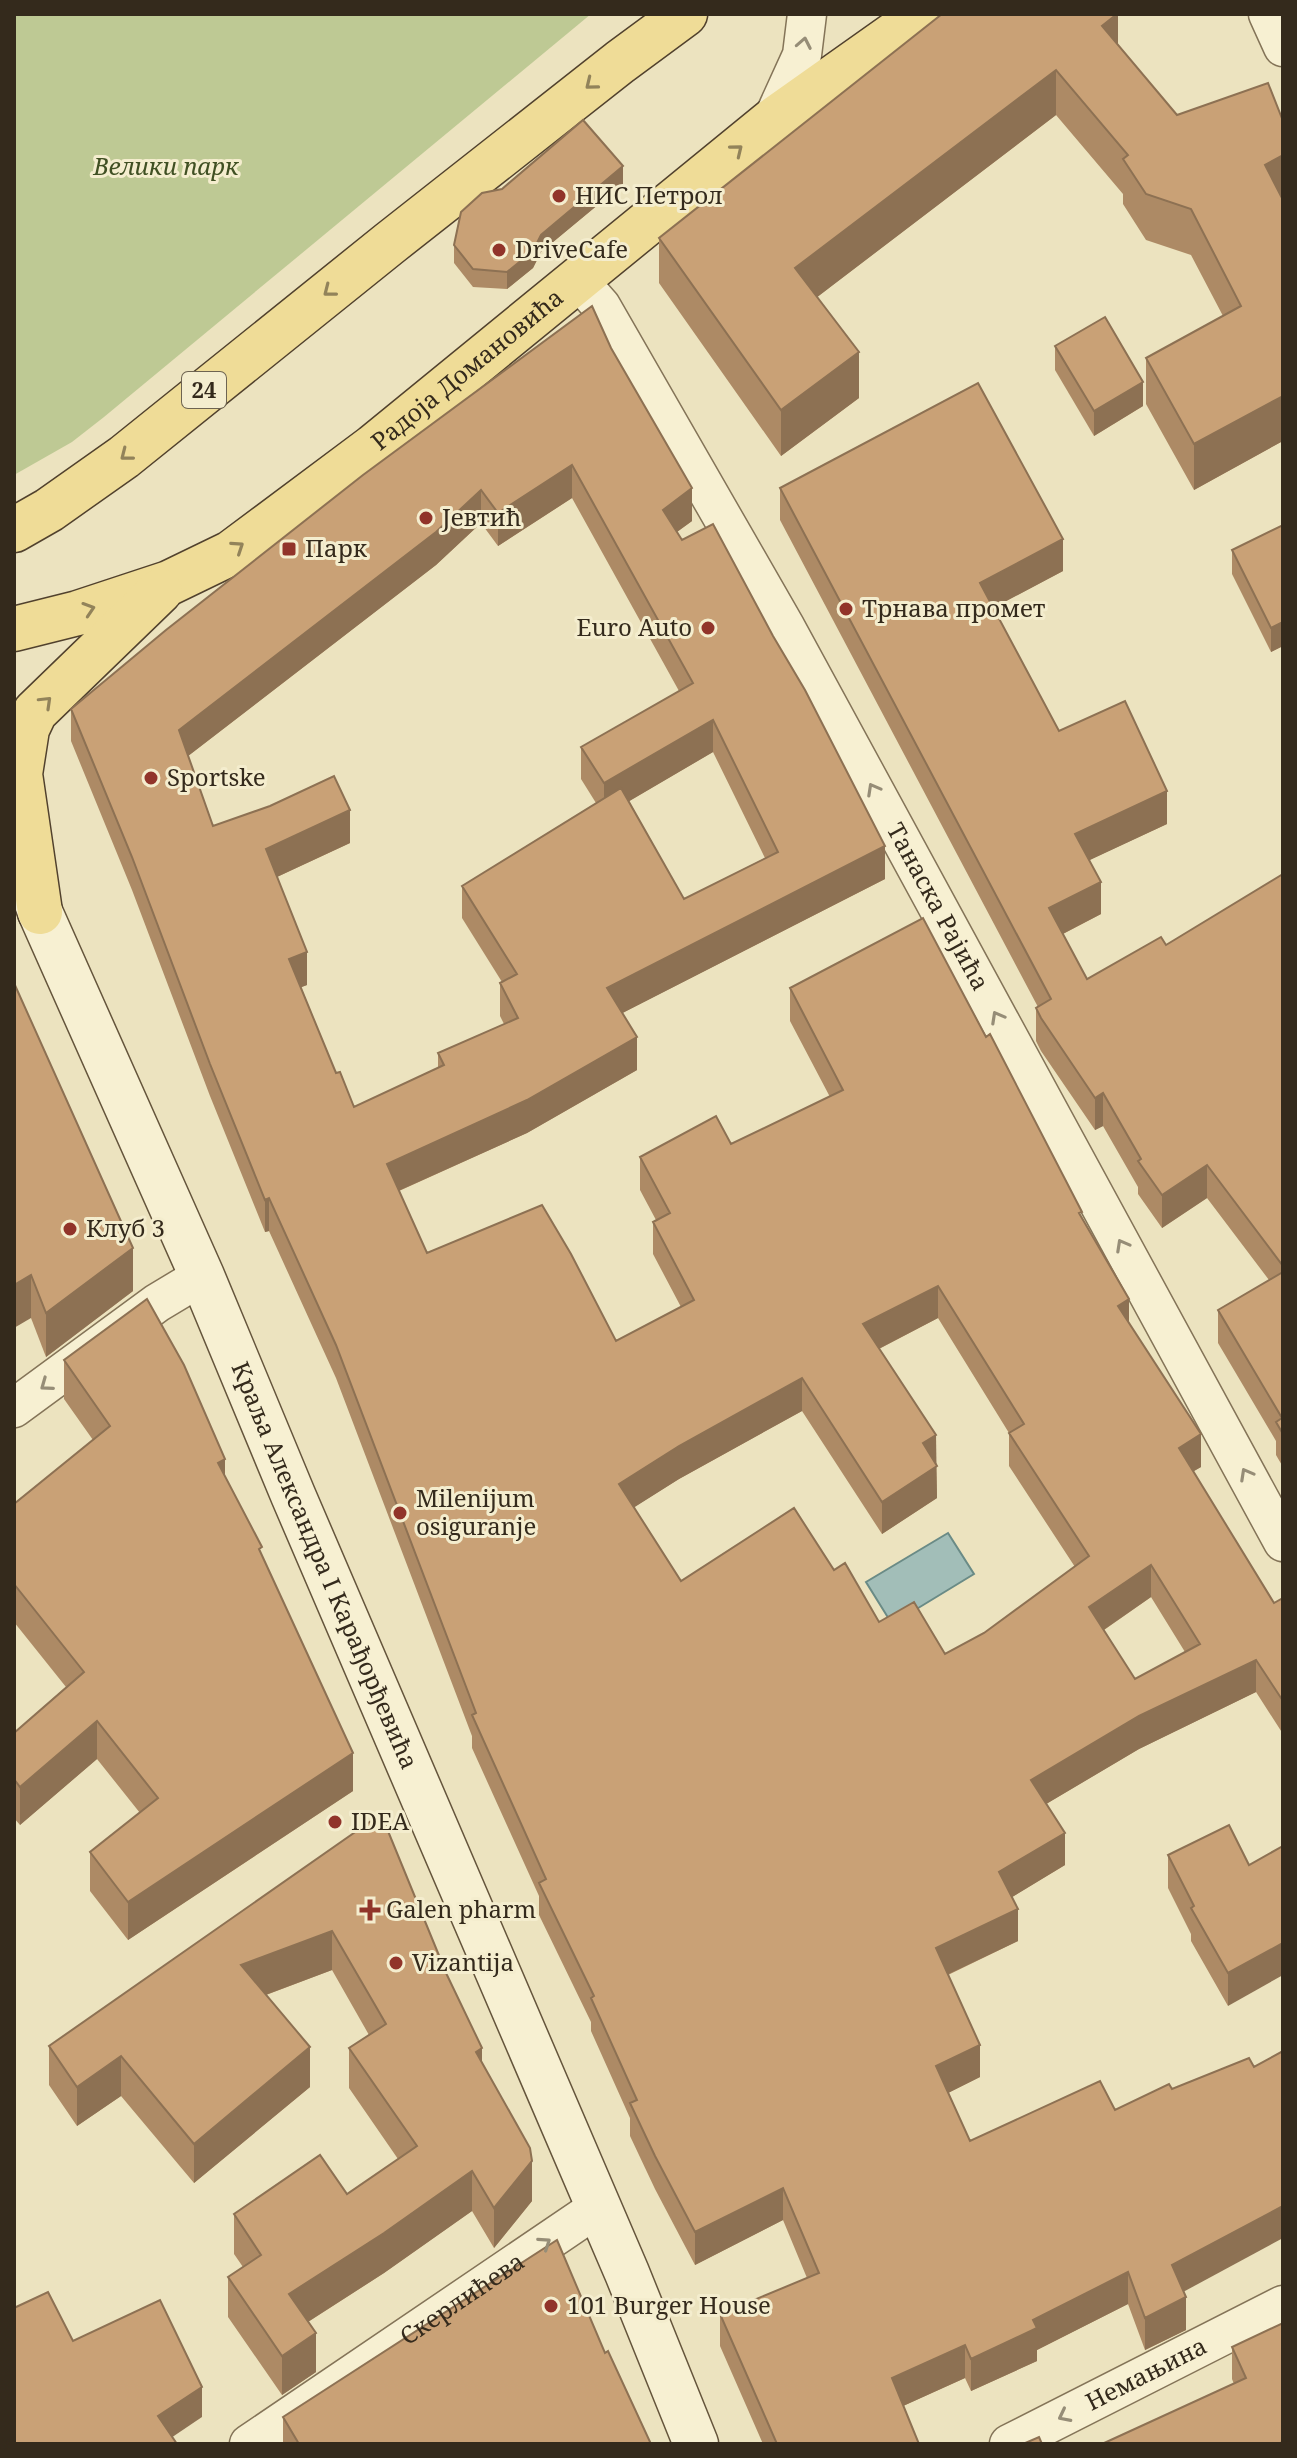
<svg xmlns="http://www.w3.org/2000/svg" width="1297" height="2458" font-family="'Noto Serif',serif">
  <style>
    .green { fill: #bec994 }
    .water { fill: #a2beb8; stroke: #6a8b86; stroke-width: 2 }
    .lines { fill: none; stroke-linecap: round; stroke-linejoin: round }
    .street-casing { stroke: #847458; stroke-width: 41 }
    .secondary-casing { stroke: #65553c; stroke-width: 47 }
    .primary-casing { stroke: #51412d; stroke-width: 47 }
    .street { stroke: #f7f0d2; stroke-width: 38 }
    .secondary { stroke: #f7f0d2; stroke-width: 44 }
    .primary { stroke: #efdc97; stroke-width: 44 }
    .wall { fill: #ad8a65; fill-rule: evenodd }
    .shaded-wall { fill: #8d7153 }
    .building { fill: #c9a176; stroke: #8d7153; stroke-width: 2; fill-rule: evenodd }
    .oneway { stroke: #968d77 }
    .oneway2 { stroke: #92835a }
    .poi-dot { fill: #91342a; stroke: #f4edce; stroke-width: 3 }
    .labels { text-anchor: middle; stroke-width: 6; stroke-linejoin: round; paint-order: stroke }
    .shield { fill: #f4edce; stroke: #6e6451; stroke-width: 2 }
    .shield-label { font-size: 22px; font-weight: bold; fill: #342a1c }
    .park-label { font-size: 24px; font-style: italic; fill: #405023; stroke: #f4edce }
    .poi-label { font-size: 24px; fill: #342a1c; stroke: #f4edce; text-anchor: start }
    .street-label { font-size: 24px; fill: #342a1c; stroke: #f4edce }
  </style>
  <rect width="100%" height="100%" fill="#ece3bf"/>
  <path class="green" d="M14,14h577l-487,403 -32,25 -58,33z"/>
  <path class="water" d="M948,1533l26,41 -82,50 -26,-42z"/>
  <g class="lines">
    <g class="street-casing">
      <g id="street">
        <path d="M1268,14l15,33"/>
        <path d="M772,121l30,-66 5,-41"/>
        <path id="s1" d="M579,281l22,25 185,322 497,914"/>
        <path d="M14,1408l143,-105 45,-27"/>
        <path id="s2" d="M249,2444l348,-236"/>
        <path id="s3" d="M1009,2444l274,-139"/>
      </g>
    </g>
    <g class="secondary-casing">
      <g id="secondary">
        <path id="s4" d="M27,875l13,37 162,364 91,219 334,778 69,171"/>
      </g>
    </g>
    <g class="primary-casing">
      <g id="primary">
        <path d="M14,530l35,-20 75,-53 266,-214 230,-181 65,-48"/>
        <path id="s5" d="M14,629l64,-16 91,-30 62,-30 142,-106 399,-326 151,-107"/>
        <path d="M40,912l-20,-138 7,-45 8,-17 125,-121"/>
      </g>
    </g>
    <use href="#street" class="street"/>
    <use href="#secondary" class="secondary"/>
    <use href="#primary" class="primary"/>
  </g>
  <g class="wall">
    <path d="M942,14l176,31 59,70 106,6v325l-2,-4 -87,48 -48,-86v-46l77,-42 -32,-61 -45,-15 -23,-36v-10l-67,-79 -239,182 42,101 -78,58 -122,-173v-45z"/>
    <path d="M623,184l-82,68 -8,16 -26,21 -34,-2 -19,-24v-18z"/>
    <path d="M592,306l100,215 -15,11 208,347 -263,134 15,57 -110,63 -128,58 28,62 189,88 65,-34 -28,-53v-32l3,-2 -16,-30v-33l91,-13 99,-47 -40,-76v-33l292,230 47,105 72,144 -8,4 81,132 9,-5v136l-27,-42 -117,57 -93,55 19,61 -53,32 6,44 -70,34 32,102 -32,16 22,48 214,150 2,39 -41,20 -17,-46 -91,46v11l-66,30 -6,-13 -62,28 16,38h-156l-43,-98v-32l87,-36 -24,-58 -88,45 -40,-76 -25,-53v-18l-39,-87v-9l-52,-107v-19l-67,-148v-12l-136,-358 -67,-147 -4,1 -55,-136 -78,-206 -61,-149v-32zM572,498l107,193 -98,56v32l15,24 -134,83v32l40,64 -2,1v33l4,8 -66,29v15l-84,39 -18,-34 -35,-86 6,-2 -30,-108 73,-34 -137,-17 -25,-70 248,-191 45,-42 17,23zM713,752l52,106 -81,41 -55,-98zM938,1318l71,115v33l66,101 -91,66 -39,21 -66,-32 -45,-52 -153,11 -47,-74 45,-28 123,-68 80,123 55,-36 -1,-35 -57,-114zM1151,1597l34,55 -50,27 -31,-49z"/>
    <path d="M1055,346l88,60 -49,30 -39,-66z"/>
    <path d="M780,488l283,83 -70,37 66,123 108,93 -78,36 12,54 -38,20 24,45 79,-34 117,-71v593l-7,-12v-14l-58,-98v-33l51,-30 -62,-82 -45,30 -24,-34v-7l-35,-61 -8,4 -54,-79 -5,-10v-33l2,-1 -258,-487z"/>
    <path d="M1283,525v121l-12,6 -39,-78v-24z"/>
    <path d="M14,983l119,308 -87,66 -15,-39z"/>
    <path d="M64,1360l161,116 37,79 91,236 -225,149 -38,-49v-39l50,-39 -43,-54 -77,66 -6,-7v-85l52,-46 -52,-65v-118l79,-64 -29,-41z"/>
    <path d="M381,1814l101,248 50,139 -38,47 -22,-37 -88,62 -76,49 8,50 -34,23 -54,-78v-40l15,-10 -9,-13v-40l113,-20 51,-35 -49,-71v-40l20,-13 -37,-65 -66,25 44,92 -116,96 -73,-87 -44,30 -28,-41v-39z"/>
    <path d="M1168,1855l81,10 -21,141 -37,-65v-7l-23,-46z"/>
    <path d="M1232,2347l51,97 -49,-60 -2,-5z"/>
    <path d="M605,2353l46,91h-368v-27z"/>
  </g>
  <g class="shaded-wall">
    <path d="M1118,14v45l-16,-33z"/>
    <path d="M1056,70v45l-261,199v-46z"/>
    <path d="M1283,155v45l-18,-35z"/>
    <path d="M623,166v18l-82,68 -8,16 -26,21v-17l34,-37z"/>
    <path d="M859,352v46l-78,58v-46z"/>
    <path d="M1143,382v24l-49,30v-25z"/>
    <path d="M1281,397v45l-87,48v-46z"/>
    <path d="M572,465v33l-74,48v-33z"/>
    <path d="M692,488v33l-29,21v-32z"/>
    <path d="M481,490v33l-45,42 -257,198v-33z"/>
    <path d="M1063,539v32l-83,44v-32z"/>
    <path d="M1283,622v24l-12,6v-24z"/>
    <path d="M713,720v32l-109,64v-33z"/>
    <path d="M1167,791v33l-92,43v-33z"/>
    <path d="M350,810v33l-84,39v-33z"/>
    <path d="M885,846v33l-278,142v-33z"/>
    <path d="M1101,882v32l-52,27v-33z"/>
    <path d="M307,952v33l-18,7v-33z"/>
    <path d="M637,1037v33l-110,63 -140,63v-32z"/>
    <path d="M1103,1093v33l-8,4v-32z"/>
    <path d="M1207,1165v33l-45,30v-33z"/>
    <path d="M269,1198v33l-4,1v-32z"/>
    <path d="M133,1248v43l-87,66v-44z"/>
    <path d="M31,1275v43l-17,10v-43z"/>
    <path d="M938,1286v32l-75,39v-33z"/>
    <path d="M1129,1299v33l-11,-26z"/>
    <path d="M802,1378v33l-123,68 -60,38v-33l60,-38z"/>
    <path d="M1201,1434v33l-22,13v-32z"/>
    <path d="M936,1435l1,63 -55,36v-32l41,-59z"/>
    <path d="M225,1459v38l-7,-34z"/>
    <path d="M1151,1565v32l-62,43v-33z"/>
    <path d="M1256,1660v32l-117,57 -108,64v-33l108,-64z"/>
    <path d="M97,1721v38l-77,66v-38z"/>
    <path d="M353,1753v38l-225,149v-38z"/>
    <path d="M1065,1833v32l-66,40v-33z"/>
    <path d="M1018,1909v32l-82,39v-32z"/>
    <path d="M332,1931v39l-91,34v-39z"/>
    <path d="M1283,1943v32l-55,31v-33z"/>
    <path d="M980,2045v32l-44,22v-33z"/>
    <path d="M310,2047v40l-116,96v-39z"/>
    <path d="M482,2048v39l-6,-35z"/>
    <path d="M121,2056v40l-44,30v-39z"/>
    <path d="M532,2161v40l-38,47v-40z"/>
    <path d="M472,2171v40l-88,62 -95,61v-40z"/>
    <path d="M783,2188v32l-88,45v-33z"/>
    <path d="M1283,2206v32l-111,60v-33z"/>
    <path d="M1128,2272v32l-91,46v11l-66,30v-32l62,-39z"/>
    <path d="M1186,2297v33l-41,20v-32z"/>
    <path d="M316,2333v39l-34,23v-39z"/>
    <path d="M965,2345v33l-73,33v-33z"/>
    <path d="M202,2387v30l-40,27 -4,-28z"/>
  </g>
  <g class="building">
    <path d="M942,14h175l-15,12 75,89 91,-32 15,38v34l-18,10 18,35v201l-2,-4 -87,47 -48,-86 95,-52 -50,-97 -45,-15 -23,-35 5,-4 -72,-85 -261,198 64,84 -78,58 -122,-172z"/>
    <path d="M583,120l40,46 -82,69 -8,16 -26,21 -34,-3 -19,-24 7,-33 21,-19 20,-4z"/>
    <path d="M592,306l19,42 81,140 -29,22 19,30 31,-16 60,112 32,54 80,156 -278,142 30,49 -110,63 -140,64 40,89 115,-48 29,49 45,87 78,-41 -41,-78 17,-9 -30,-56 76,-41 15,28 112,-54 -53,-102 133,-70 63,119 4,-3 92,178 -3,1 50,86 -11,7 83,128 -22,14 95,155 9,-5v103l-27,-41 -117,56 -108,64 34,53 -66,39 19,37 -82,39 44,97 -44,21 34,75 130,-60 15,29 54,-26 3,5 77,-31 5,9 29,-16v155l-111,59 14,32 -41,21 -17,-46 -95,48 4,8 -66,31 -6,-14 -73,33 27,66h-142l-57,-130 99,-41 -36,-85 -88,44 -40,-76 -25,-53 7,-3 -46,-102 3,-2 -55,-113 7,-4 -74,-164 4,-2 -140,-368 -67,-147 -4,2 -55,-136 -78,-207 -61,-148 95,-79 197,-155zM572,465l121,218 -112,64 23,36 109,-63 65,132 -94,47 -63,-111 -159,98 55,88 -17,9 18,35 -80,35 6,12 -90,42 -14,-35 -4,1 -47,-114 18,-7 -41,-103 84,-39 -16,-34 -64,30 -57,20 -34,-96 257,-198 45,-42 17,23zM938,1286l86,138 -15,9 80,123 -105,77 -39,21 -31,-52 -35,20 -34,-59 -11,7 -40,-62 -113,73 -62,-97 60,-38 123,-68 80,124 55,-36 -14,-23 13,-8 -73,-111zM1151,1565l49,79 -65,35 -46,-72z"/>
    <path d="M1105,317l38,65 -49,29 -39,-65z"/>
    <path d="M978,383l85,156 -83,44 79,148 66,-30 42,90 -92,43 26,48 -52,26 38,71 74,-42 5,8 117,-71v392l-76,-101 -45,30 -24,-34 3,-2 -38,-66 -8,5 -54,-80 -5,-10 15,-9 -271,-511z"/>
    <path d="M1283,525v97l-12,6 -39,-78z"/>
    <path d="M14,983l119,265 -87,65 -15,-38 -17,10z"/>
    <path d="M1283,1272v162l-7,-12 6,-4 -64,-108z"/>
    <path d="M147,1299l37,66 41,94 -7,4 44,84 -3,2 94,204 -225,149 -38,-50 68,-54 -61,-77 -77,66 -6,-8v-46l70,-61 -70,-88v-80l96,-78 -46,-66z"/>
    <path d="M381,1814l66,161 35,73 -6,4 54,96 2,13 -38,47 -22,-37 -88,62 -95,61 27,39 -34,23 -54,-79 33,-22 -27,-41 86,-59 27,39 70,-48 -68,-98 37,-24 -54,-93 -91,34 69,82 -116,97 -73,-88 -44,31 -28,-41z"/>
    <path d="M1229,1825l20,40 34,-19v97l-55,30 -37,-65 3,-2 -26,-51z"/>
    <path d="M557,2240l48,113 3,-2 43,93h-352l-16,-27z"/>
    <path d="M48,2292l25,49 87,-41 42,87 -44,29 19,28h-163v-136z"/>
    <path d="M1283,2323v119l-6,2h-175l144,-66 -14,-31z"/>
    <path d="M1039,2437l3,7h-19z"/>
  </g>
  <defs><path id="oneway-chevron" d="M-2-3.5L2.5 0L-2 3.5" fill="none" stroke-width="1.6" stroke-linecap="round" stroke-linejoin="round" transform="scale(2)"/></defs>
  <g class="oneway">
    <use href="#oneway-chevron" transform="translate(804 43) rotate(-79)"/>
    <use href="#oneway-chevron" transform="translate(873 789) rotate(-119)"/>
    <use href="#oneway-chevron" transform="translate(997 1017) rotate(-119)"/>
    <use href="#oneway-chevron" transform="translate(1122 1245) rotate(-119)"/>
    <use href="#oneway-chevron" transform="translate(46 1385) rotate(144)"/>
    <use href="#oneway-chevron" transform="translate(1246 1474) rotate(-119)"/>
    <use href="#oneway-chevron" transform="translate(545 2243) rotate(-34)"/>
    <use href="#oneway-chevron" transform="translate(1064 2416) rotate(153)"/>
  </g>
  <g class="oneway2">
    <use href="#oneway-chevron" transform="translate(591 84) rotate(141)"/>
    <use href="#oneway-chevron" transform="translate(737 150) rotate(-39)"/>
    <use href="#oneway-chevron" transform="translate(329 291) rotate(142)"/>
    <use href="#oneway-chevron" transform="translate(126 455) rotate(142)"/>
    <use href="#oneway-chevron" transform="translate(238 547) rotate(-34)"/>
    <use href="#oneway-chevron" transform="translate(89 609) rotate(-18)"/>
    <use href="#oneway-chevron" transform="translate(46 702) rotate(-44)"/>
  </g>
  <g class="poi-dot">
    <circle cx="559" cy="196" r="8"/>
    <circle cx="499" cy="250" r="8"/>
    <circle cx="426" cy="518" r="8"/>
    <rect x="281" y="541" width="16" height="16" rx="4"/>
    <circle cx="846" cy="609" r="8"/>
    <circle cx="708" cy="628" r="8"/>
    <circle cx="151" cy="778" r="8"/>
    <circle cx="70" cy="1229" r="8"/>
    <circle cx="400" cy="1513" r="8"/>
    <circle cx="335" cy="1822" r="8"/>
    <path d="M366 1898h8v8h8v8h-8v8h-8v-8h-8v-8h8z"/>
    <circle cx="396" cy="1963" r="8"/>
    <circle cx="551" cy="2306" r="8"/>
  </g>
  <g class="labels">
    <rect class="shield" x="182" y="372" width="44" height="36" rx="6"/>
    <g class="shield-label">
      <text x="204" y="398">24</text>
    </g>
    <g class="park-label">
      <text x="166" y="175">Велики парк</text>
    </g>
    <g class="poi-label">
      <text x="575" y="204">НИС Петрол</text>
      <text x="515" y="258">DriveCafe</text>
      <text x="442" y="526">Јевтић</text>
      <text x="305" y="557">Парк</text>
      <text x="862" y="617">Трнава промет</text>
      <text x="692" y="636" text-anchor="end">Euro Auto</text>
      <text x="167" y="786">Sportske</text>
      <text x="86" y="1237">Клуб 3</text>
      <text x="416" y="1507">Milenijum<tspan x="416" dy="28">osiguranje</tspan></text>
      <text x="351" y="1830">IDEA</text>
      <text x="386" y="1918">Galen pharm</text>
      <text x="412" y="1971">Vizantija</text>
      <text x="567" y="2314">101 Burger House</text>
    </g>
    <g class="street-label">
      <text dy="8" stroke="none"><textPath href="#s5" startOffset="530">Радоја Домановића</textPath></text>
      <text dy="8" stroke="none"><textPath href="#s1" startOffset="722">Танаска Рајића</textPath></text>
      <text dy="8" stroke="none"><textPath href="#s4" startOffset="752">Краља Александра I Карађорђевића</textPath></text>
      <text dy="8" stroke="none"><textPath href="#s2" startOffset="258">Скерлићева</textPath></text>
      <text dy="8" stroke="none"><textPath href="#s3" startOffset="154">Немањина</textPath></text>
    </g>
  </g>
  <rect width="1297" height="2458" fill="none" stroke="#342a1c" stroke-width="32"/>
</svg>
